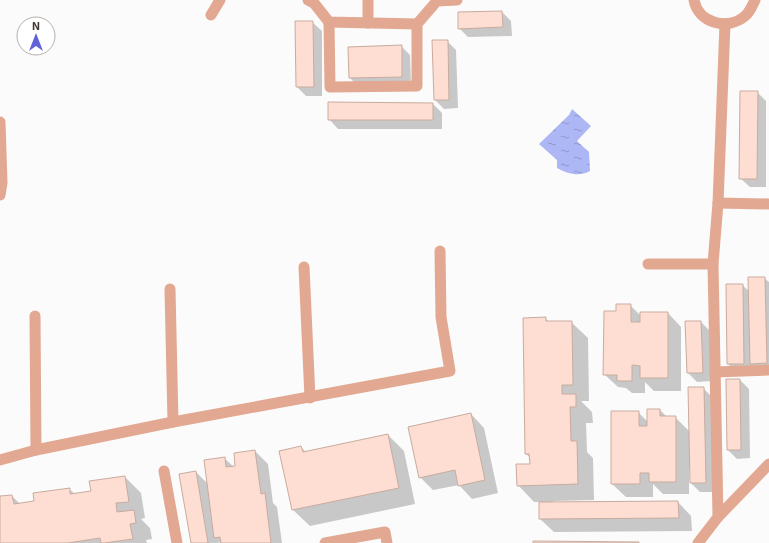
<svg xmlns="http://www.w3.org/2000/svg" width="769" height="543" font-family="'Exo 2',sans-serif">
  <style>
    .water { fill: url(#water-ripples) }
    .shadow { fill: #0003 }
    .building { fill: #feded2; stroke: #c9ab9f }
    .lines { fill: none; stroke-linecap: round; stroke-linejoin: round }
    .service { stroke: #e3a891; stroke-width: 11 }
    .minor { stroke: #e3a891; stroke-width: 11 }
  </style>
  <defs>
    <pattern id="water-ripples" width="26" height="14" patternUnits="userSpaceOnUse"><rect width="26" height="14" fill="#aeb7f5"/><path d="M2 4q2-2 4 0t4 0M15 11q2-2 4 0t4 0" fill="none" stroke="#8f96c7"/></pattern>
  </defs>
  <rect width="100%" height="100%" fill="#fbfbfb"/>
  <path class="water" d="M572,109l19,17 -14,15 12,11 1,19c-10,6 -23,3 -33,-3v-8l-18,-16 30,-29z"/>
  <g class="shadow">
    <path d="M502,12l9,9 1,15 -44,1 -9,-9z"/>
    <path d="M312,22l10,9v65h-16l-9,-9z"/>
    <path d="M447,41l9,9 2,58 -14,1 -9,-9z"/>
    <path d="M401,46l9,9 1,30 -52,2 -9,-9z"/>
    <path d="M757,92l9,9v86h-16l-10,-9z"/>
    <path d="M433,104l9,9v16h-104l-9,-10z"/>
    <path d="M764,278l5,4v90l-32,1 -9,-9 14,-79 7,6z"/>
    <path d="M630,305l11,11v-3h27l13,14v64h-27l-9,-9v11h-13l-6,-5 -8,-1 -14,-13 13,-62z"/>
    <path d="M545,318l4,4h22l17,16 1,63h-8l11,11 1,11h-7l1,29 6,6 1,42 -41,1v2l125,-1 13,14 1,15 -138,1 -14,-13v-17h-6l-16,-17 13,-20v-7l-5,-4z"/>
    <path d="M686,322h15l9,9 2,50 -15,1 -9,-9z"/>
    <path d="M740,380l9,9 1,69 -13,1 -9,-9z"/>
    <path d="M703,388l9,9 2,95h-14l-9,-9v-14h-2v25h-26l-10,-10v13h-27l-14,-13 26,-72 10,10v-12h12l7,7h8l15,15z"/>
    <path d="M471,414l13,14 14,65 -26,6 -13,-14 -26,5 -13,-13z"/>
    <path d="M388,435l16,16 11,53 -105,22 -17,-16 8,-63 5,5z"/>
    <path d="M255,451l13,13 5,39 4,4 5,36h-62l-2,-2 1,2h-27l4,-71 12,12 16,-26 10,9z"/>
    <path d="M125,477l16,16 4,25 -4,1 9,9 2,11 -6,1 1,3h-147v-46l12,-1 8,8 15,-2 34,-13 6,5 17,-2z"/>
  </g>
  <g class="building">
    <path d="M502,11l1,16 -45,2v-17z"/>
    <path d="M295,21h18l1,66h-18z"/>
    <path d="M432,40h16l1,60h-15z"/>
    <path d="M402,45v32l-53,1 -1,-31z"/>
    <path d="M740,91h18l-1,88h-18z"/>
    <path d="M328,102l105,1v17h-105z"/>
    <path d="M748,277h17l2,86 -17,1z"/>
    <path d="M726,284h17l1,80h-17z"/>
    <path d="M616,304h15v18h9v-10h28v66h-28v-12l-8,-1v16h-15v-6h-14l1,-64h12z"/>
    <path d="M546,317v4h26l1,64h-11v9h14v13h-6l1,34h6l1,43 -61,2 -1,-22h14l-1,-10h-4l-2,-136z"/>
    <path d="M685,321h16l2,52h-16z"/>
    <path d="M726,379h14l1,71h-14z"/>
    <path d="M688,387h16l2,96h-16z"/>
    <path d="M647,409h13v7h16v66h-27v-9h-9v11h-29v-73h28v15h8z"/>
    <path d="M471,413l14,67 -27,6 -3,-16 -36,8 -11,-51z"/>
    <path d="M388,434l11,54 -107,22 -13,-59 22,-5 2,6z"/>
    <path d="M255,450l6,44 4,-1 6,50h-50l-1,-6 -6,1 -10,-78 21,-3 1,10 9,-1 -1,-13z"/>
    <path d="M196,471l12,72h-17l-12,-69z"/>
    <path d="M125,476l4,26 -13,1 1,9 17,-2 2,13 -6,1 3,15 -29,4h-3l-1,-5 -32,5h-68v-47l12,-1 2,9 20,-3 -1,-8 37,-5v6l21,-3 -2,-10z"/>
    <path d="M678,501l1,17 -140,1v-17z"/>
    <path d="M533,541l106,1v1h-106z"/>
  </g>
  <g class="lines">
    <g class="service">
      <path d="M368,0v23"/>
      <path d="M329,22l1,65 87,-1v-62"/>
      <path d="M718,203l51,1"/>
      <path d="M648,264h65"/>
      <path d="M304,267l6,131"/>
      <path d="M170,289l3,133"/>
      <path d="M35,316l1,134"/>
      <path d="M715,372l54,-2"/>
      <path d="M0,460l36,-10 137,-28 277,-51 -9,-54 -1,-66"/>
      <path d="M164,471l13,72"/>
      <path d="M718,517l51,-53"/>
      <path d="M325,543l60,-11 2,11"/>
      <path d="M698,543l20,-26 -5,-253 5,-61 7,-179"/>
    </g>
    <g class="minor">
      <path d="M308,0l6,3 15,19 88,2 20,-23 20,-1"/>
      <path d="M694,0c4,23 34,31 51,16 5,-4 7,-10 10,-16"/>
      <path d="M211,15l9,-15"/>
      <path d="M0,122l2,61 -2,12"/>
    </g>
  </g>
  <g transform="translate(36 36)"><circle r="19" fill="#ffffff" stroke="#b5afad"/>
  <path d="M0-3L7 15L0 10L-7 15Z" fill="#6062da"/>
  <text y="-6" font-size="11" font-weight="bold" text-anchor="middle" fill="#453833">N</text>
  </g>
</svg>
